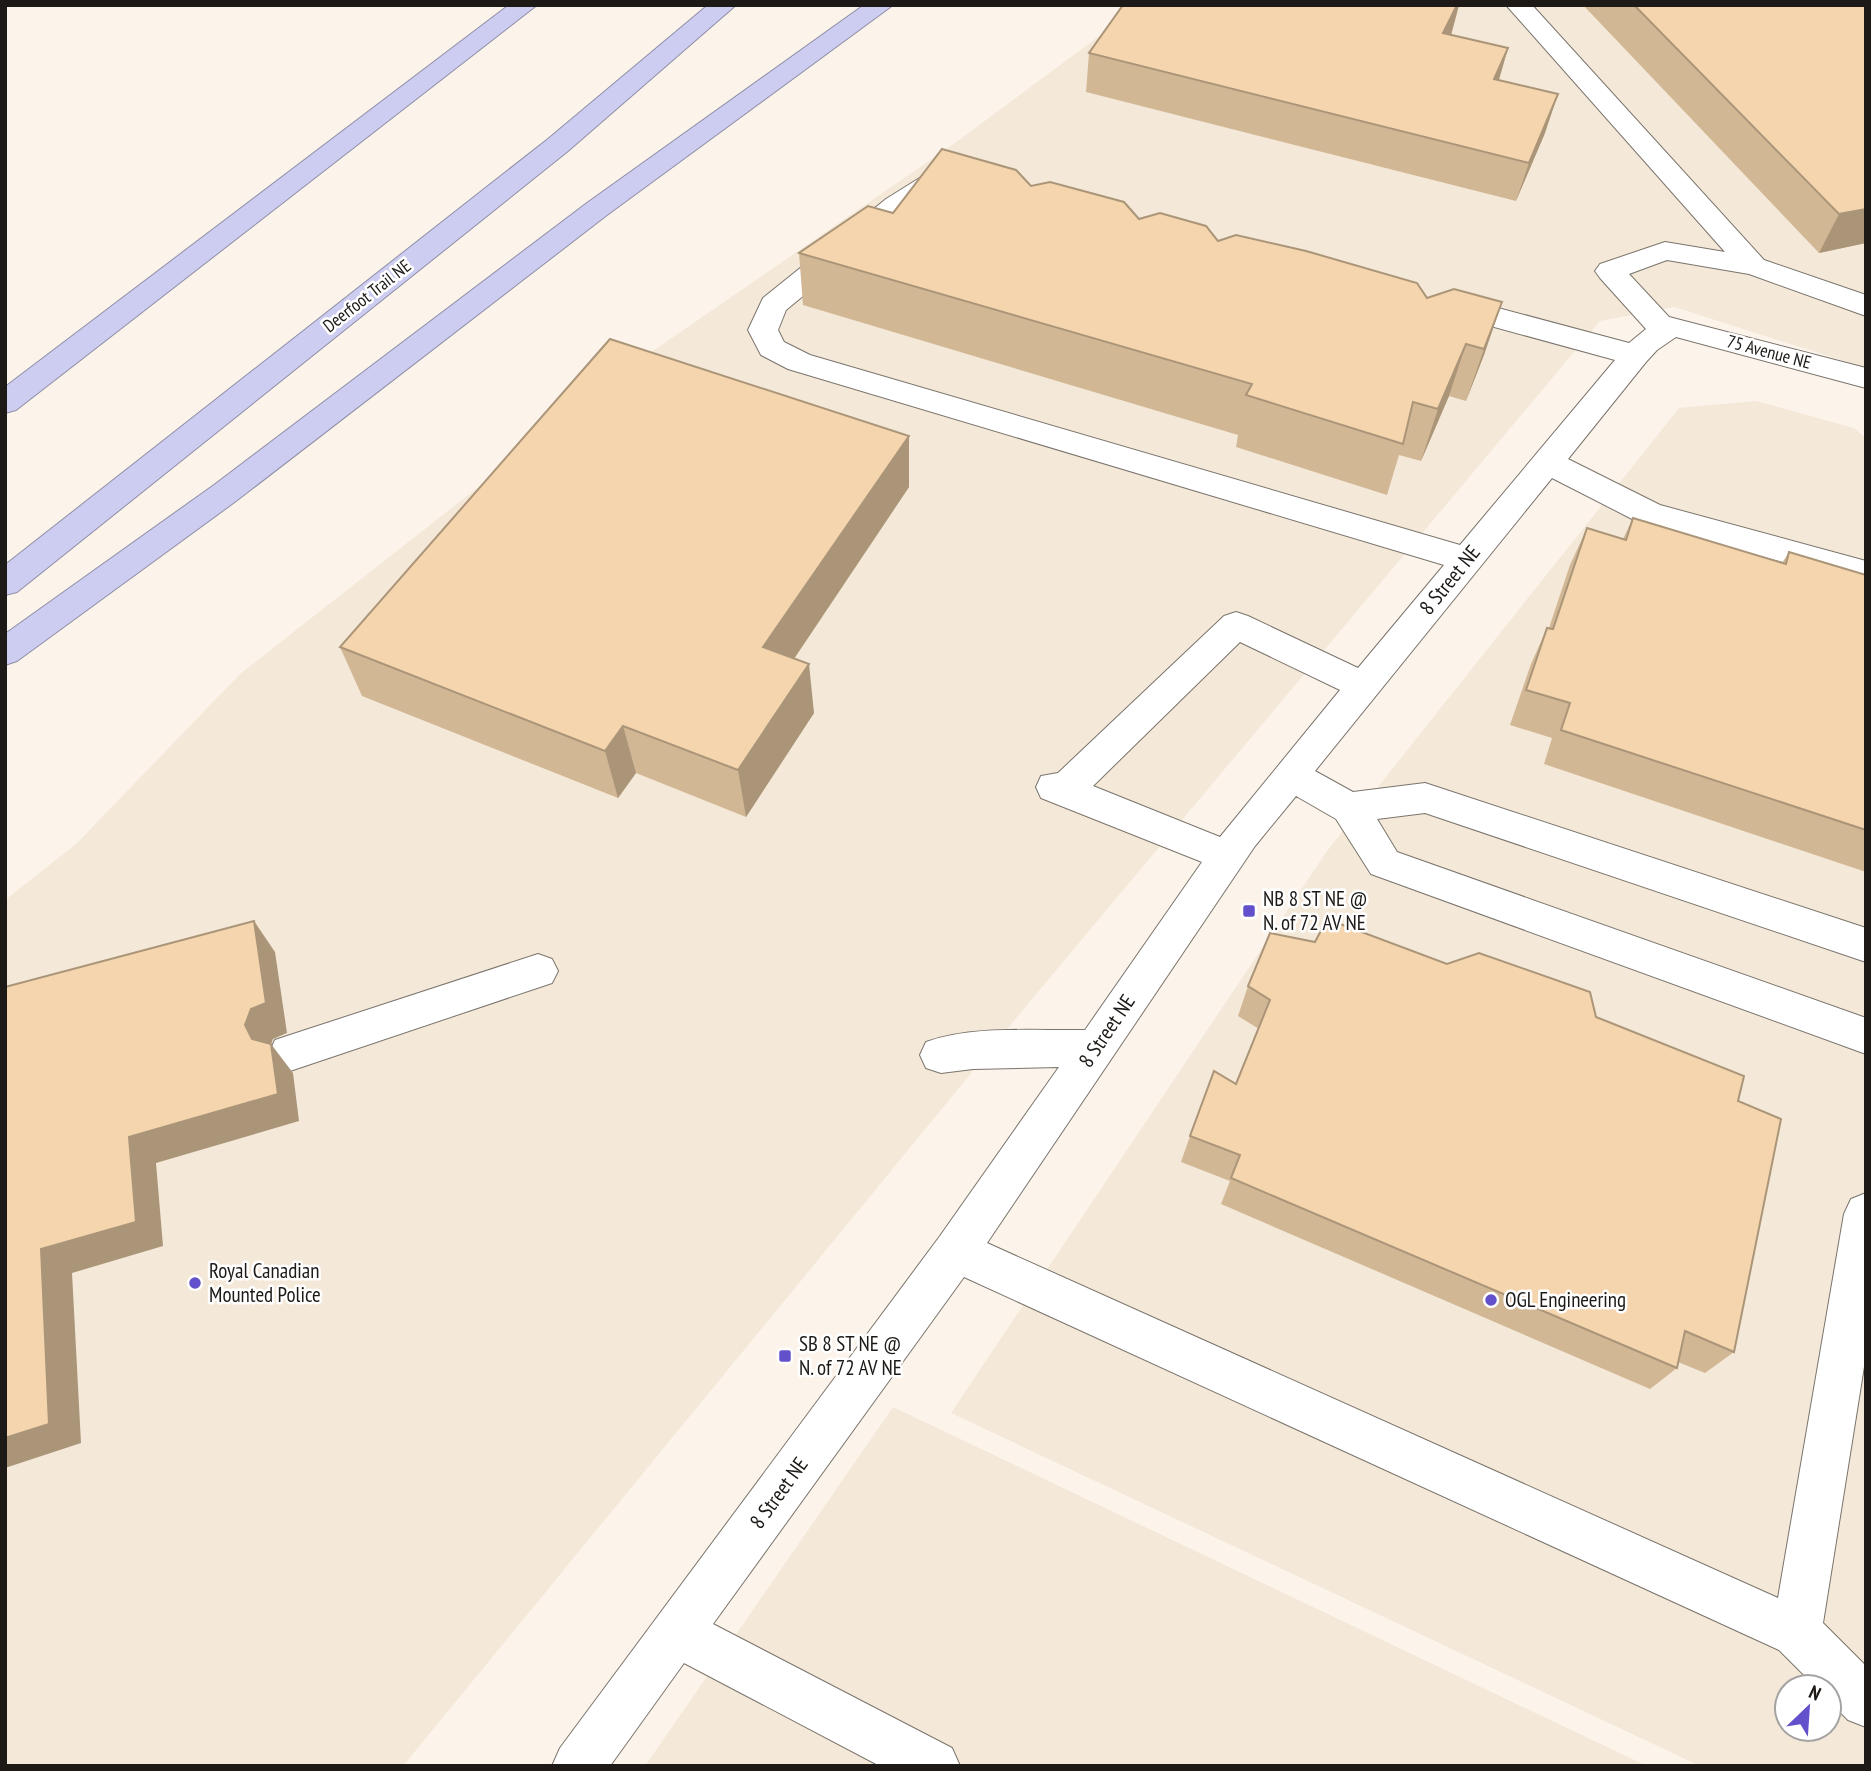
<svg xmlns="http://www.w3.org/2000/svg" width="1871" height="1771" font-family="'PT Sans Narrow',sans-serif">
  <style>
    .built { fill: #f4e8d8; fill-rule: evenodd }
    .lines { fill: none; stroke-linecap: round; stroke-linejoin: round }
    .minor-casing { stroke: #7a746c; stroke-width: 2 }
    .highway-casing { stroke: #8f8ea5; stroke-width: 2 }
    .minor { fill: #fff; fill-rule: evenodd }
    .highway { fill: #cdcdf2; fill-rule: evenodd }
    .wall { fill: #d2b795 }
    .shaded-wall { fill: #ab9579 }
    .building { fill: #f4d5ad; stroke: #ab9579; stroke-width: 2 }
    .poi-dot { fill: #6251ca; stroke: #fff; stroke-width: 2.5 }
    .labels { text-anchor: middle; stroke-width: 5; stroke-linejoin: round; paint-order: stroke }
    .far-street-label { font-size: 18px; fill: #1c1916; stroke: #fff }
    .street-label { font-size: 21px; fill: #1c1916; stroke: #fff }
    .poi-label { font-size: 21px; fill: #1c1916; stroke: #fff; text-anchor: start }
  </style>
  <rect width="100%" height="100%" fill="#fcf4eb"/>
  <g class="built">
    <path d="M1141,5h725v363l-192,-61 -74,14 -573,684 -624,761h-398v-866l71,-56 164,-170 404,-317 311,-214z"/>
    <path d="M1756,401l98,27 12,10v1328h-166l-749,-353 376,-562 352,-443zM1787,1687h42v42h-42z"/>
    <path d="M893,1407l754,359h-1002z"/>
  </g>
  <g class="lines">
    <g class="minor-casing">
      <g id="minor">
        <path d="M1506,5h26l232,255 102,35v21l-117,-42 -82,-14 -38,14 40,43 197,51v20l-190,-51 -19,13 -11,12 -78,97 92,46 206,56v24l-228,-63 -86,-44 -237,293 38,21 72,-9 441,145v34l-441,-149 -48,6 20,33 469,166v36l-495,-180 -35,-55 -40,-23 -41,50 -268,397 791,355 66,-384 7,-15 15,-6v161l-43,269 43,43v61l-18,-7 -19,-19v-14h-13l-37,-37 -815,-373 -251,347 239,124 8,18h-80l-196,-103 -74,103h-58l8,-18 380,-512 119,-169 -86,2 -32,4 -15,-5 -6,-13 6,-13c46,-17 110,-11 159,-12l117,-168 -161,-64 -5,-11 5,-11 17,-3 166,-157 12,-4 12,4 110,52 86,-103 -656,-196 -27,-14 -13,-25 15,-32 123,-99 48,-30 10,-2 10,2 4,6 -4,6 -48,30 -120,99 -8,20 6,12 26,13 650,190 155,-185 -179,-49 -5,-7 5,-7 10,-3 183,49 17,-14 -46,-51 -5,-7 5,-7 65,-22 60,10zM1240,642l100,48 -120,147 -127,-51z"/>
        <path d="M538,954l14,5 6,12 -6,12 -262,88 -15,-5 -6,-13 6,-13 15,-5z"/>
      </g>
    </g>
    <g class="highway-casing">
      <g id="highway">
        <path d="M509,5h28l-521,405 -11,3v-26z"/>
        <path d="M708,5h28l-168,146 -551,441 -12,3v-30l543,-426z"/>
        <path d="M864,5h29l-286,210 -371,286 -219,160 -12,4v-31l209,-149 373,-282z"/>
      </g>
    </g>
    <use href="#minor" class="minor"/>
    <use href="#highway" class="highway"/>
  </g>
  <g class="wall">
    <path d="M1123,5h336l-8,30 57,13 -9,32 46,53 -29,68 -430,-109 3,-39z"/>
    <path d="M1583,5h283v238l-47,10z"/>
    <path d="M1031,186l108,33 288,79 75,4 -18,53 -18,46 -17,-5 -28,65 -22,-6 -12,40 -151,-48 2,-12 -435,-130 -4,-52 94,-40z"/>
    <path d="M909,436v51l-115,172 20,54 -68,104 -110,-44 -18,25 -256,-102 -22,-49z"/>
    <path d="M1633,518l149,45 7,-11 77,23v297l-322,-108 8,-26 -42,-13 21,-61 16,-36h2l21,-63 17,-37 36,11z"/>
    <path d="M1315,942l132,22 149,53 142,84 -4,251 -29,21 -27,-11 -1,6 -27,21 -429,-185 9,-23 -49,-19 9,-26 46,-52 23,-55 -21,-13 10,-30z"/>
  </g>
  <g class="shaded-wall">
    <path d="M1457,5h2l-8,30 -8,-2z"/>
    <path d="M1508,48l-11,38 -3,-7z"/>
    <path d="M1558,94l-13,39 -29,68 13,-38z"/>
    <path d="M1866,209v34l-47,10 20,-39z"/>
    <path d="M1502,302l-18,53 -18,46 18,-52z"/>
    <path d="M1466,344l-17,52 -28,65 17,-52z"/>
    <path d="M909,436v51l-140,209 -6,-49z"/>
    <path d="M809,664l5,49 -68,104 -8,-47z"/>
    <path d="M623,726l13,47 -18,25 -13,-47z"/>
    <path d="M254,921l21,31 12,81 -14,6 -6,15 -15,-15 -7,-14z"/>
    <path d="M271,1044l22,29 6,48 -143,42 7,83 -91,27 9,170 -76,25v-30l36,-189 88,-112z"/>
  </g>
  <g class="building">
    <path d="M1123,5h334l-14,28 65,15 -14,31 64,15 -29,69 -440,-110z"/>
    <path d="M1634,5h232v204l-27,5z"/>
    <path d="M942,149l74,21 15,16 19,-4 74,20 15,17 21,-6 46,13 12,15 18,-6 70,16 111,32 10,15 27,-9 48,13 -18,47 -18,-5 -28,65 -25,-7 -10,42 -157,-49 6,-11 -453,-131 69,-47 25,7z"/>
    <path d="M610,339l299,97 -146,211 46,17 -71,106 -115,-44 -18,25 -265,-104z"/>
    <path d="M1633,518l153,46 3,-12 77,23v255l-305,-100 9,-27 -44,-13 21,-62 6,1 34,-101 39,12z"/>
    <path d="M1327,919l120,45 32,-11 111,39 6,25 148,59 -6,25 43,18 -47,233 -49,-21 -8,37 -446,-190 9,-23 -50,-19 24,-65 22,13 34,-84 -22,-14 22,-53 45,9z"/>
    <path d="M254,921l12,82 -15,6 -6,16 7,14 19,5 7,50 -149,43 7,85 -95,27 8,175 -44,14v-451z"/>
  </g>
  <g class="poi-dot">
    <rect x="1242" y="904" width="14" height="14" rx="3.5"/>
    <circle cx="195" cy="1283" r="7"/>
    <circle cx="1491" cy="1300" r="7"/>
    <rect x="778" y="1349" width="14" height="14" rx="3.5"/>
  </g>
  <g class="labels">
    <g class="far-street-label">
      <text transform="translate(367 296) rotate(-38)" y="6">Deerfoot Trail NE</text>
      <text transform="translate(1769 352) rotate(15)" y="6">75 Avenue NE</text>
    </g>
    <g class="street-label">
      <text transform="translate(1450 580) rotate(-51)" y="7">8 Street NE</text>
      <text transform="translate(1107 1031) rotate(-56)" y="7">8 Street NE</text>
      <text transform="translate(779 1493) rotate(-54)" y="7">8 Street NE</text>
    </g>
    <g class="poi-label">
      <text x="1263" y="906">NB 8 ST NE @<tspan x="1263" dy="24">N. of 72 AV NE</tspan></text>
      <text x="209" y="1278">Royal Canadian<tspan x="209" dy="24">Mounted Police</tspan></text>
      <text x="1505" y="1307">OGL Engineering</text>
      <text x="799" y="1351">SB 8 ST NE @<tspan x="799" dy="24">N. of 72 AV NE</tspan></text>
    </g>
  </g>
  <rect width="1871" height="1771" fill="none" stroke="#1c1916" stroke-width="14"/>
  <g transform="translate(1808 1708) rotate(25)"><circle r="33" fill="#ffffff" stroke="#a4a3a2" stroke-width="2"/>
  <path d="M0-5L12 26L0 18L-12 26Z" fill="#6251ca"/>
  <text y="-10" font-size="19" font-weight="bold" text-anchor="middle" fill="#1c1916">N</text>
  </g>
</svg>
